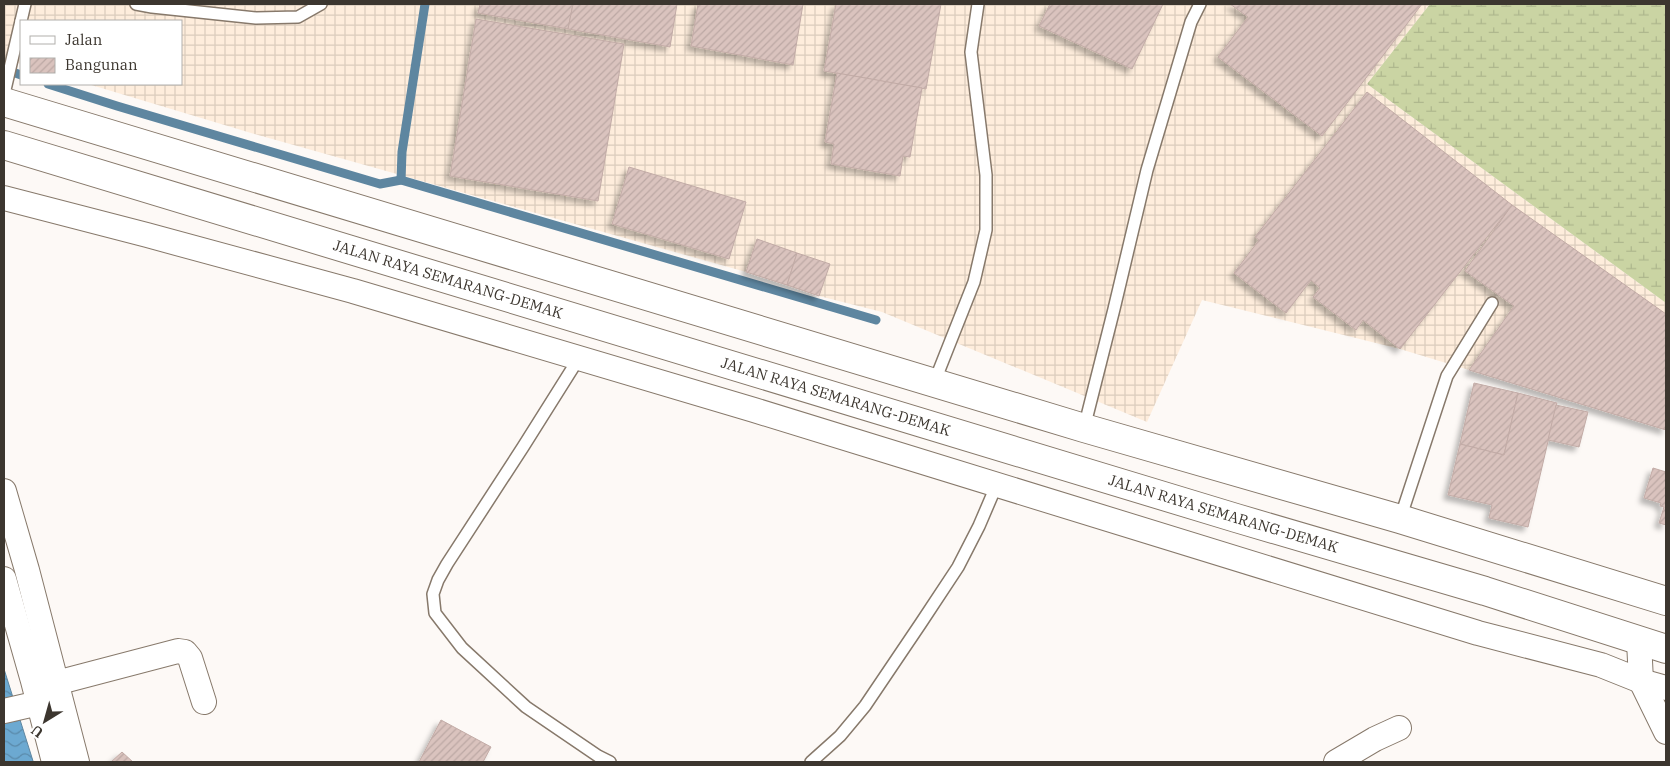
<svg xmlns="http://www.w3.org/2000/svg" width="1670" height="766" font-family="'IBM Plex Serif',serif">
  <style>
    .industrial { fill: url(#industrial-grid) }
    .wetland { fill: url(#wetland-marsh) }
    .water { fill: url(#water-waves); stroke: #5e86a0 }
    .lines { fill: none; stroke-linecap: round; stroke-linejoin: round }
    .stream { stroke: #5e86a0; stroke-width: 9 }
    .building { fill: url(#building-hatch); stroke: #c2aba6; filter: url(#shadow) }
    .service-casing { stroke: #87796b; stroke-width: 14 }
    .minor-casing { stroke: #87796b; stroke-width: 26 }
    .trunk-casing { stroke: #87796b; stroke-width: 30 }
    .service { stroke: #fff; stroke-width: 11 }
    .minor { stroke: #fff; stroke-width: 24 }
    .trunk { stroke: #fff; stroke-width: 28 }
    .labels { text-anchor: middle; stroke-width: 4; stroke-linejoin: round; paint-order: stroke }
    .street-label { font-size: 15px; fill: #3c362f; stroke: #fff }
  </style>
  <defs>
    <pattern id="industrial-grid" width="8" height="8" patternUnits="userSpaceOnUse" patternTransform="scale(1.25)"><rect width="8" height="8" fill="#feeddc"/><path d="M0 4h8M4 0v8" fill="none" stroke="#dbccbd"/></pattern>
    <pattern id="wetland-marsh" width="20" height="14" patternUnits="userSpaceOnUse" patternTransform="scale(1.25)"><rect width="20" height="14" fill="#cad4a3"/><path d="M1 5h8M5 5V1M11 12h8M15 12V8" fill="none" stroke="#aeb78d"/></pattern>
    <pattern id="water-waves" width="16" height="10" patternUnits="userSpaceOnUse" patternTransform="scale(1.25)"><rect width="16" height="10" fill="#6ca9d1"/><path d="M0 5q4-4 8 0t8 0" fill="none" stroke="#5a8aaa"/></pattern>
    <pattern id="building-hatch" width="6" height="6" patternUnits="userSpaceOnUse" patternTransform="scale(1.25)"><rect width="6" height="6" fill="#dac3be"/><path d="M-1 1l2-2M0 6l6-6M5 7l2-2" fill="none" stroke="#bca8a4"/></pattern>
    <filter id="shadow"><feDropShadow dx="-4.5" dy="4.5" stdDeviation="2.5" flood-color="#0004"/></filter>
  </defs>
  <rect width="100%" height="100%" fill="#fdf9f6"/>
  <path class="industrial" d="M4,4h1426l-63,80 299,219v127l-266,-81 -198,-49 -55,122 -265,-110 -63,-16 -73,-24 -488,-137 -170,-51h93v-63h-160v43l-17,-6z"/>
  <path class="wetland" d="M1430,4h236v299l-299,-219z"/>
  <path class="water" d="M4,669l29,92v1h-29z"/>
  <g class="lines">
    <g class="stream">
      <path d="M4,69l17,6"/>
      <path d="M48,84l69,22 263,78 21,-4 475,140"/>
      <path d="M401,180l1,-28 23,-148"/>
    </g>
  </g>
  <g class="building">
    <path d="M480,4h93l-5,25 -90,-16z"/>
    <path d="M573,4h104l-7,43 -102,-18z"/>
    <path d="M698,4h105l-10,61 -102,-19z"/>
    <path d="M836,4h105l-15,85 -102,-18z"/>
    <path d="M1050,4h113l-31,65 -93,-43z"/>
    <path d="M1230,4h192l-100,132 -104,-79 30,-40z"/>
    <path d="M476,19l148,25 -26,157 -148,-25z"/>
    <path d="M837,73l85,15 -12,69 -7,-1 -3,20 -69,-12 3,-20 -9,-2z"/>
    <path d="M1367,92l145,113 -112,144 -37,-29 -7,10 -43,-33 7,-9 -9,-8 -25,33 -52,-40 25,-33 -4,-3z"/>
    <path d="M629,167l117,35 -17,57 -117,-35z"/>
    <path d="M1512,205l154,109v116l-197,-60 45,-64 -49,-35z"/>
    <path d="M757,239l40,14 -10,32 -41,-13z"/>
    <path d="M797,253l33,11 -11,32 -32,-11z"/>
    <path d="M1474,383l44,10 -14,62 -44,-11z"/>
    <path d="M1518,393l39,10 -29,124 -39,-9 3,-13 -44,-10 12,-51 44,11z"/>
    <path d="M1556,405l32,7 -9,35 -31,-7z"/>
    <path d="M1653,468l13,4v53l-7,-2 5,-16 -4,-1 1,-3 -17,-5z"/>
    <path d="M441,720l50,27 -8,15h-64z"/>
    <path d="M122,752l11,10h-22z"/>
  </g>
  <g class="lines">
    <g class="service-casing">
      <g id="service">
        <path d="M136,4l16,3 104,11 42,-1 23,-13"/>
        <path d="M21,21l4,-17"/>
        <path d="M4,94l17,-73"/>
        <path d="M579,358l-56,89 -76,117 -9,16 -5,14 2,19 27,35 64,59 72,49 12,6"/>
        <path d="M934,383l40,-101 12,-52v-55l-15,-123 7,-48"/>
        <path d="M1084,428l30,-119 33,-139 44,-148 9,-18"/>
        <path d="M1400,519l47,-143 45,-73"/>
        <path d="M811,762l29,-26 25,-30 56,-83 37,-56 21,-41 18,-42"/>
      </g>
    </g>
    <g class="minor-casing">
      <g id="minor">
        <path d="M4,198l143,37 206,56 401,119 724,223 123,32 40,16 25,7"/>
        <path d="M4,491l23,79 50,192"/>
        <path d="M4,579l29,102 21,81"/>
        <path d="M1639,641l2,40 25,51"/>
        <path d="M56,683l122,-32 7,1 5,6 14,44"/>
        <path d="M4,711l35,-8"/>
        <path d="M1336,762l39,-23 24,-11"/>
      </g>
    </g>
    <g class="trunk-casing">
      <g id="trunk">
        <path d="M4,102l1080,326 316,91 266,82"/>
        <path id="s1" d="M4,145l1232,373 249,73 181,58"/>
      </g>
    </g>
    <use href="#service" class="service"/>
    <use href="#minor" class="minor"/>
    <use href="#trunk" class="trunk"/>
  </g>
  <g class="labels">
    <g class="street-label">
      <text dy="5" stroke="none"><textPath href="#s1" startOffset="464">JALAN RAYA SEMARANG-DEMAK</textPath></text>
      <text dy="5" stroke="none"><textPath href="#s1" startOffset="869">JALAN RAYA SEMARANG-DEMAK</textPath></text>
      <text dy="5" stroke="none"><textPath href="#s1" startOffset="1274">JALAN RAYA SEMARANG-DEMAK</textPath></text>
    </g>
  </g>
  <rect width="1670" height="766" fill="none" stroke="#3c362f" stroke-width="10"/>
  <rect x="20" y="20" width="162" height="65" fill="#ffffff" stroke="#b1afac"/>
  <rect x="30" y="36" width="25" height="8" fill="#ffffff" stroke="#b1afac"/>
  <text x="65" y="45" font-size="15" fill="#3c362f">Jalan</text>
  <rect x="30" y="58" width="25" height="15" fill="url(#building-hatch)" stroke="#b1afac"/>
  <text x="65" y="70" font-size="15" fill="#3c362f">Bangunan</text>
  <g transform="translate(45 721) rotate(217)" stroke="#ffffff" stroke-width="4" paint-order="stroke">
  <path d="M0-4L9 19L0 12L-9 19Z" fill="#3c362f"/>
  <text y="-8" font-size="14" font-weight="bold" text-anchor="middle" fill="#3c362f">U</text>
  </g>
</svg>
